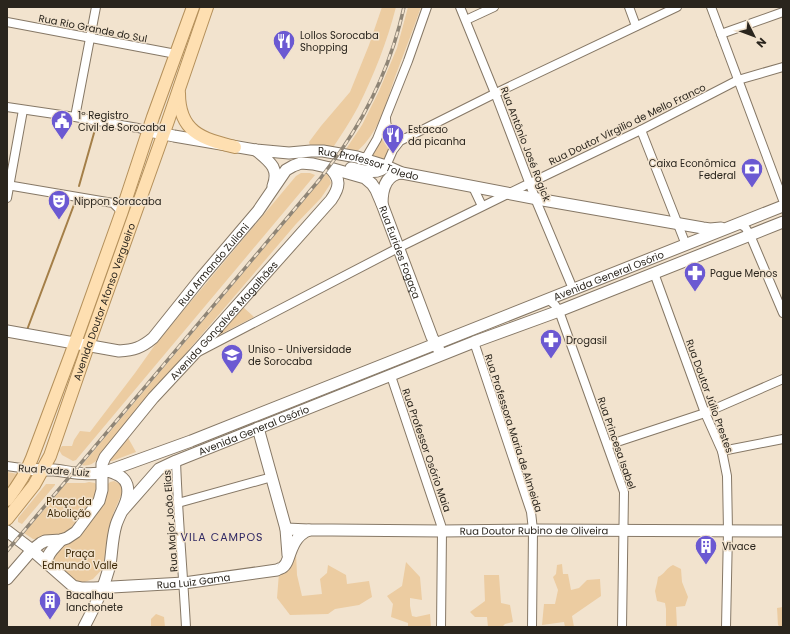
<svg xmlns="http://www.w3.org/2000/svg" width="790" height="634" font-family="Poppins,sans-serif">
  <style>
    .green { fill: #eccca1 }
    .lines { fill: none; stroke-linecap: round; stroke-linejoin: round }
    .stream { stroke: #a47f48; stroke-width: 2 }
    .street-casing { stroke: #867866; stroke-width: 10 }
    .secondary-casing { stroke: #867866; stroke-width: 13 }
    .primary-casing { stroke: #b4905b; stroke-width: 14 }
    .street { stroke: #fff; stroke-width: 8 }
    .secondary { stroke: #fff; stroke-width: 11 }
    .primary { stroke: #fedfb1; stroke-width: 12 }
    .rail-casing { stroke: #8f8576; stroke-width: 3.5 }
    .rail { stroke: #f2e3ce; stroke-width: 2; stroke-dasharray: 6; stroke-linecap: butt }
    .labels { text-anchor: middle; stroke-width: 3; stroke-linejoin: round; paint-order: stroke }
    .street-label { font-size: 10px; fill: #2a251d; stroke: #f2e3ce }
    .poi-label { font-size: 10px; fill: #2a251d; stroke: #f2e3ce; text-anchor: start }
    .park-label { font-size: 10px; fill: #3d2806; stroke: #f2e3ce }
    .neighbourhood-label { font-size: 11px; letter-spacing: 1px; fill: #302863; stroke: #f2e3ce }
  </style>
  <rect width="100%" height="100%" fill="#f2e3ce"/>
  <g class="green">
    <path d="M382,7h14c-9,35 -22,68 -38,100 -8,15 -17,28 -26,42l-22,-3 -1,-4 12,-16 29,-34 19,-47z"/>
    <path d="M408,7h13c-8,23 -17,46 -26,70 -9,26 -16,57 -39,75h-12l18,-27 17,-34 18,-43z"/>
    <path d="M385,130c3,7 6,10 13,11l-8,8 -7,13 -12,-3z"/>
    <path d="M301,173h9l5,2 -239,285 -3,1 -11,-6 -3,-5 3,-4h10l2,-6 6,-9 10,1 45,-59 22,-31 139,-166z"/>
    <path d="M326,174h2l3,9 -10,15 -25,26 -185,217c-5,9 -16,28 -29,24z"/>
    <path d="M242,306l12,11 -37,19z"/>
    <path d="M127,436l9,16 -24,9h-3v-5z"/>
    <path d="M7,472l11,2 -11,18z"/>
    <path d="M114,481l6,3 2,2 1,5 -10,23v10l-6,40 -14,15 -11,4 -12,-1 -20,-25 57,-72 3,-3z"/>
    <path d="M89,482l6,1 3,5 -2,9 -27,36 -30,6h-6l-9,-6 20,-23 22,-27h19z"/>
    <path d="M46,484h9v1l-33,39 -4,-2v-4z"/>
    <path d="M296,553l1,22 5,21 20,-2 -2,-15 7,-6 1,-8 18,10 1,9 22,-3 3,16 -13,8 -24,4 -7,5 -38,1 -13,-17 2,-25z"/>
    <path d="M406,562l14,15 2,23 -12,-2v8l2,10 4,1 14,-3 1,13h-23v-4l-17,-6 2,-13 -6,-8 15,-10z"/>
    <path d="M562,564l1,10h5l3,16 8,-2 8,-8 13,-1 1,17 -29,20 2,11h-9l-1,-5 -22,3 2,-21h11l3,-14 -5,-13 3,-3 1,-9z"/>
    <path d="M673,565l8,4 1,13 6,15 -3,9 -9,1 1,20h-11v-18l-1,-6 -8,-2 -2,-10 2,-8 1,-6c7,-3 8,-9 15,-12z"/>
    <path d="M484,575h15l2,28 9,2 3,17 -8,2 -3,3h-14l-1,-10h-12l-5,-5 15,-11z"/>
    <path d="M783,607v20h-3l-2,-2 -1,-17z"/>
    <path d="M156,614l8,3 1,10h-14v-8z"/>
  </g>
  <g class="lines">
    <g class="stream">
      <path d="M79,186l17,-60"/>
      <path d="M27,330l48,-128"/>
    </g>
    <g class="street-casing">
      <g id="street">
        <path d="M460,7l37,91 40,105 36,86"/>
        <path d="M629,7l7,19"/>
        <path d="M711,7l72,193"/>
        <path d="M466,20l28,-13"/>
        <path d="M7,22l169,32"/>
        <path d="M721,34l62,-22"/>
        <path d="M7,107l68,10 63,11 11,3"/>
        <path d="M75,117l21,-110"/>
        <path d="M386,118c0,14 7,20 20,20"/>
        <path d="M641,130l45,115"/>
        <path d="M360,160l7,-4 10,-17 31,-78 19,-54"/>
        <path d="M386,166l7,-16 7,-9 96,-48 181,-86"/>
        <path d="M7,185l106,18 6,6 2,5"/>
        <path d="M473,187l9,19"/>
        <path d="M7,198l16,-88"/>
        <path d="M739,224l6,3 5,8 33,78"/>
        <path d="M654,273l51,140 17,38 5,25 1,55 -2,96"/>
        <path d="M548,299l7,6 4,6 65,181 -2,135"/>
        <path d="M474,342l57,170 2,18 -1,97"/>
        <path d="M198,352l200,-104 132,-65 111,-53 97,-50 45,-13"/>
        <path d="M391,376l50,149 1,6 -1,96"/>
        <path d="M608,445l97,-32 78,-34"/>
        <path d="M722,451l61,-12"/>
        <path d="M176,461c2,56 7,111 10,166"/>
        <path d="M7,466l21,3"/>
        <path d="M178,503l94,-26"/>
      </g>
    </g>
    <g class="secondary-casing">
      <g id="secondary">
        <path id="s1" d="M149,131l25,5 82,14 33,3 22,-2h12l34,6 29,9 16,7 141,27 160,28 7,1 11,-1"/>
        <path d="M256,150c13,11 24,18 17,36"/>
        <path d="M351,168c11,2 26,8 35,-2"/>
        <path d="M382,204c0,-14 3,-30 20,-31"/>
        <path id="s2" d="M7,331l112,20c15,-1 22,-3 34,-13l48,-60 57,-67 28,-41 7,-4 8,-3 12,1 17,4 35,10 7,6 4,6 6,14 50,133 7,13"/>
        <path d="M258,428l28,101 2,26"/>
        <path id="s3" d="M28,469c9,1 17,1 26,1 18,2 36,7 54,1l83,-30 592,-235"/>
        <path id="s4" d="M123,510l36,-41 17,-8 298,-119 85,-31 224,-89"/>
        <path id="s5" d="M286,529l23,1h23l110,1 91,-1 250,1"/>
        <path id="s6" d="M7,531l25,19 41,36 9,2h12l90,-5 93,-13c1,-1 6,-2 6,-3 3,-2 4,-5 5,-8 4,-12 8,-24 21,-29"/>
        <path d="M48,564c-4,-9 8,-17 13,-24"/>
        <path id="s7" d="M7,579l25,-29 9,-7 4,-2 16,-1 6,-2 9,-6 23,-31 3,-11v-26l3,-7 48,-59 41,-44 137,-154c9,-13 10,-21 -1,-32"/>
        <path d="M84,627c11,-21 20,-39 26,-62 2,-13 2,-27 6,-40 4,-13 15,-26 11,-40 -3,-9 -11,-11 -19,-14"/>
      </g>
    </g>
    <g class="primary-casing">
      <g id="primary">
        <path d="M179,93c0,39 23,46 56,54"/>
        <path d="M7,500c10,-13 19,-26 25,-42l39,-104 50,-140 32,-97 40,-110"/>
        <path id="s8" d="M7,519l27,-34 16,-29 39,-113 79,-222 39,-114"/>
      </g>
    </g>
    <use href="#street" class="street"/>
    <use href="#secondary" class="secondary"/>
    <use href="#primary" class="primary"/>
    <g class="rail-casing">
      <path id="rail" d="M7,551l313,-372c7,-10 15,-20 22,-30 29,-42 51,-92 62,-142"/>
    </g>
    <use href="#rail" class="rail"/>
  </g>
  <defs>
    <g id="restaurant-pin" transform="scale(1.15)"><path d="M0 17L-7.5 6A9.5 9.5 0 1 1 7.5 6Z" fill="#6b59d2" stroke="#f2e3ce"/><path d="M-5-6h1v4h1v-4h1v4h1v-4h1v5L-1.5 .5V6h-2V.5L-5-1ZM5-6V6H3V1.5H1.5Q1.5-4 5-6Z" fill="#fff"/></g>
    <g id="civic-pin" transform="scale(1.15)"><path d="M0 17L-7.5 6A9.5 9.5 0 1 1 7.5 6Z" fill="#6b59d2" stroke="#f2e3ce"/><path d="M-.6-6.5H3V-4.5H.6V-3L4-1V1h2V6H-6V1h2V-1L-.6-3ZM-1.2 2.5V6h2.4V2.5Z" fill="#fff"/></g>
    <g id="bank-pin" transform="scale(1.15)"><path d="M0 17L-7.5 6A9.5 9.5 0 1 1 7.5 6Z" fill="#6b59d2" stroke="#f2e3ce"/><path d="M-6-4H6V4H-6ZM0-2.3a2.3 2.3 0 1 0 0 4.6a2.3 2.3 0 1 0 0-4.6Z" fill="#fff"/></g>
    <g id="theatre-pin" transform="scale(1.15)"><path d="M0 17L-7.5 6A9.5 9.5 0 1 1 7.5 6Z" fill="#6b59d2" stroke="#f2e3ce"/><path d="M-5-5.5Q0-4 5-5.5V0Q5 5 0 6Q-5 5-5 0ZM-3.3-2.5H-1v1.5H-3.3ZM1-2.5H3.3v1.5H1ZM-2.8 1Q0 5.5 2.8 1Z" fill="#fff"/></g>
    <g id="pharmacy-pin" transform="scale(1.15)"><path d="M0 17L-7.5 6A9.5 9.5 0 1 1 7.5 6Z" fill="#6b59d2" stroke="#f2e3ce"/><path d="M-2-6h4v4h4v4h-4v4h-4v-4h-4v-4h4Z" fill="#fff"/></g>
    <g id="university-pin" transform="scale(1.15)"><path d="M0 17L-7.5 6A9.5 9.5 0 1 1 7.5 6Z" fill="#6b59d2" stroke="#f2e3ce"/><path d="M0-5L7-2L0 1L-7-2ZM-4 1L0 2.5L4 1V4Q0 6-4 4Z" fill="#fff"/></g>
    <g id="building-pin" transform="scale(1.15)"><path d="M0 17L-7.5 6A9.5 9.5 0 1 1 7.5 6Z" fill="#6b59d2" stroke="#f2e3ce"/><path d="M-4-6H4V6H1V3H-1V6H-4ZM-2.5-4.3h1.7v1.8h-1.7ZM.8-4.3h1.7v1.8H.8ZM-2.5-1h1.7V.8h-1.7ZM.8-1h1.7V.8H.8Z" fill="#fff"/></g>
  </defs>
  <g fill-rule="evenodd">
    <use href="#restaurant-pin" x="284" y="41"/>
    <use href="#civic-pin" x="62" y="121"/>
    <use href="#restaurant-pin" x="393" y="135"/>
    <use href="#bank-pin" x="752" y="169"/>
    <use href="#theatre-pin" x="59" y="201"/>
    <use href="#pharmacy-pin" x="695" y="273"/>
    <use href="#pharmacy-pin" x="551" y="340"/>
    <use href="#university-pin" x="232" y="355"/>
    <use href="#building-pin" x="706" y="546"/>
    <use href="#building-pin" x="50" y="601"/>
  </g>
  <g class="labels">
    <g class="street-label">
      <text transform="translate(93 28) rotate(11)" y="4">Rua Rio Grande do Sul</text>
      <text transform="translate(627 124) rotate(-26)" y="4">Rua Doutor Virgilio de Mello Franco</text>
      <text transform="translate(526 144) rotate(69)" y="4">Rua Antônio José Rogick</text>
      <text dy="4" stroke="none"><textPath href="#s1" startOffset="223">Rua Professor Toledo</textPath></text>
      <text dy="4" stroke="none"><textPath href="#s2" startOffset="531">Rua Eurides Fogaça</textPath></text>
      <text dy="4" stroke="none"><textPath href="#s2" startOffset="246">Rua Armando Zuliani</textPath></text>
      <text dy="4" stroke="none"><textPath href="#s3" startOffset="618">Avenida General Osório</textPath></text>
      <text dy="4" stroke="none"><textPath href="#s8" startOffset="240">Avenida Doutor Afonso Vergueiro</textPath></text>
      <text dy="4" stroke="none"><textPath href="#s7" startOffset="352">Avenida Gonçalves Magalhães</textPath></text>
      <text transform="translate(710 396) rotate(70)" y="4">Rua Doutor Júlio Prestes</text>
      <text dy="4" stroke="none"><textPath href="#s4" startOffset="157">Avenida General Osório</textPath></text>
      <text transform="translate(514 433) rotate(72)" y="4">Rua Professora Maria de Almeida</text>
      <text transform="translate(617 443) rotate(71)" y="4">Rua Princesa Isabel</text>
      <text transform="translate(427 450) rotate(71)" y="4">Rua Professor Osório Maia</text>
      <text transform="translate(54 470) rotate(4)" y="4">Rua Padre Luiz</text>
      <text transform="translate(170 521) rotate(-94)" y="4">Rua Major João Elias</text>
      <text dy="4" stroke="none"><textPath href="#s5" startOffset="248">Rua Doutor Rubino de Oliveira</textPath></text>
      <text dy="4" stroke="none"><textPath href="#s6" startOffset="207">Rua Luiz Gama</textPath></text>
    </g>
    <g class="poi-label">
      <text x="300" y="39">Lollos Sorocaba<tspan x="300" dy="12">Shopping</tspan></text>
      <text x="78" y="119">1º Registro<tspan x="78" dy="12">Civil de Sorocaba</tspan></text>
      <text x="408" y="133">Estacao<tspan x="408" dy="12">da picanha</tspan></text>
      <text x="736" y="167" text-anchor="end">Caixa Econômica<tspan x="736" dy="12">Federal</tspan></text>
      <text x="74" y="205">Nippon Soracaba</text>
      <text x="710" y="277">Pague Menos</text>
      <text x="566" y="344">Drogasil</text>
      <text x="248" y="353">Uniso - Universidade<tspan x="248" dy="12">de Sorocaba</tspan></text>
      <text x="722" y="550">Vivace</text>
      <text x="66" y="599">Bacalhau<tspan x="66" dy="12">lanchonete</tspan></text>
    </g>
    <g class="park-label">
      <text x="69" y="505">Praça da<tspan x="69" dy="12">Abolição</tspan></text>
      <text x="80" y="557">Praça<tspan x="80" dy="12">Edmundo Valle</tspan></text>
    </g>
    <g class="neighbourhood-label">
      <text x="222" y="541">VILA CAMPOS</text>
    </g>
  </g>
  <rect width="790" height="634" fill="none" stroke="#2a251d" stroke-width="16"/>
  <g transform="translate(754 36) rotate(132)" stroke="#f2e3ce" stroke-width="3" paint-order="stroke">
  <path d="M0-3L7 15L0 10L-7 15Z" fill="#2a251d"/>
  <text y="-6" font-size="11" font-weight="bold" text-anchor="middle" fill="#2a251d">N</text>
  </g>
</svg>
